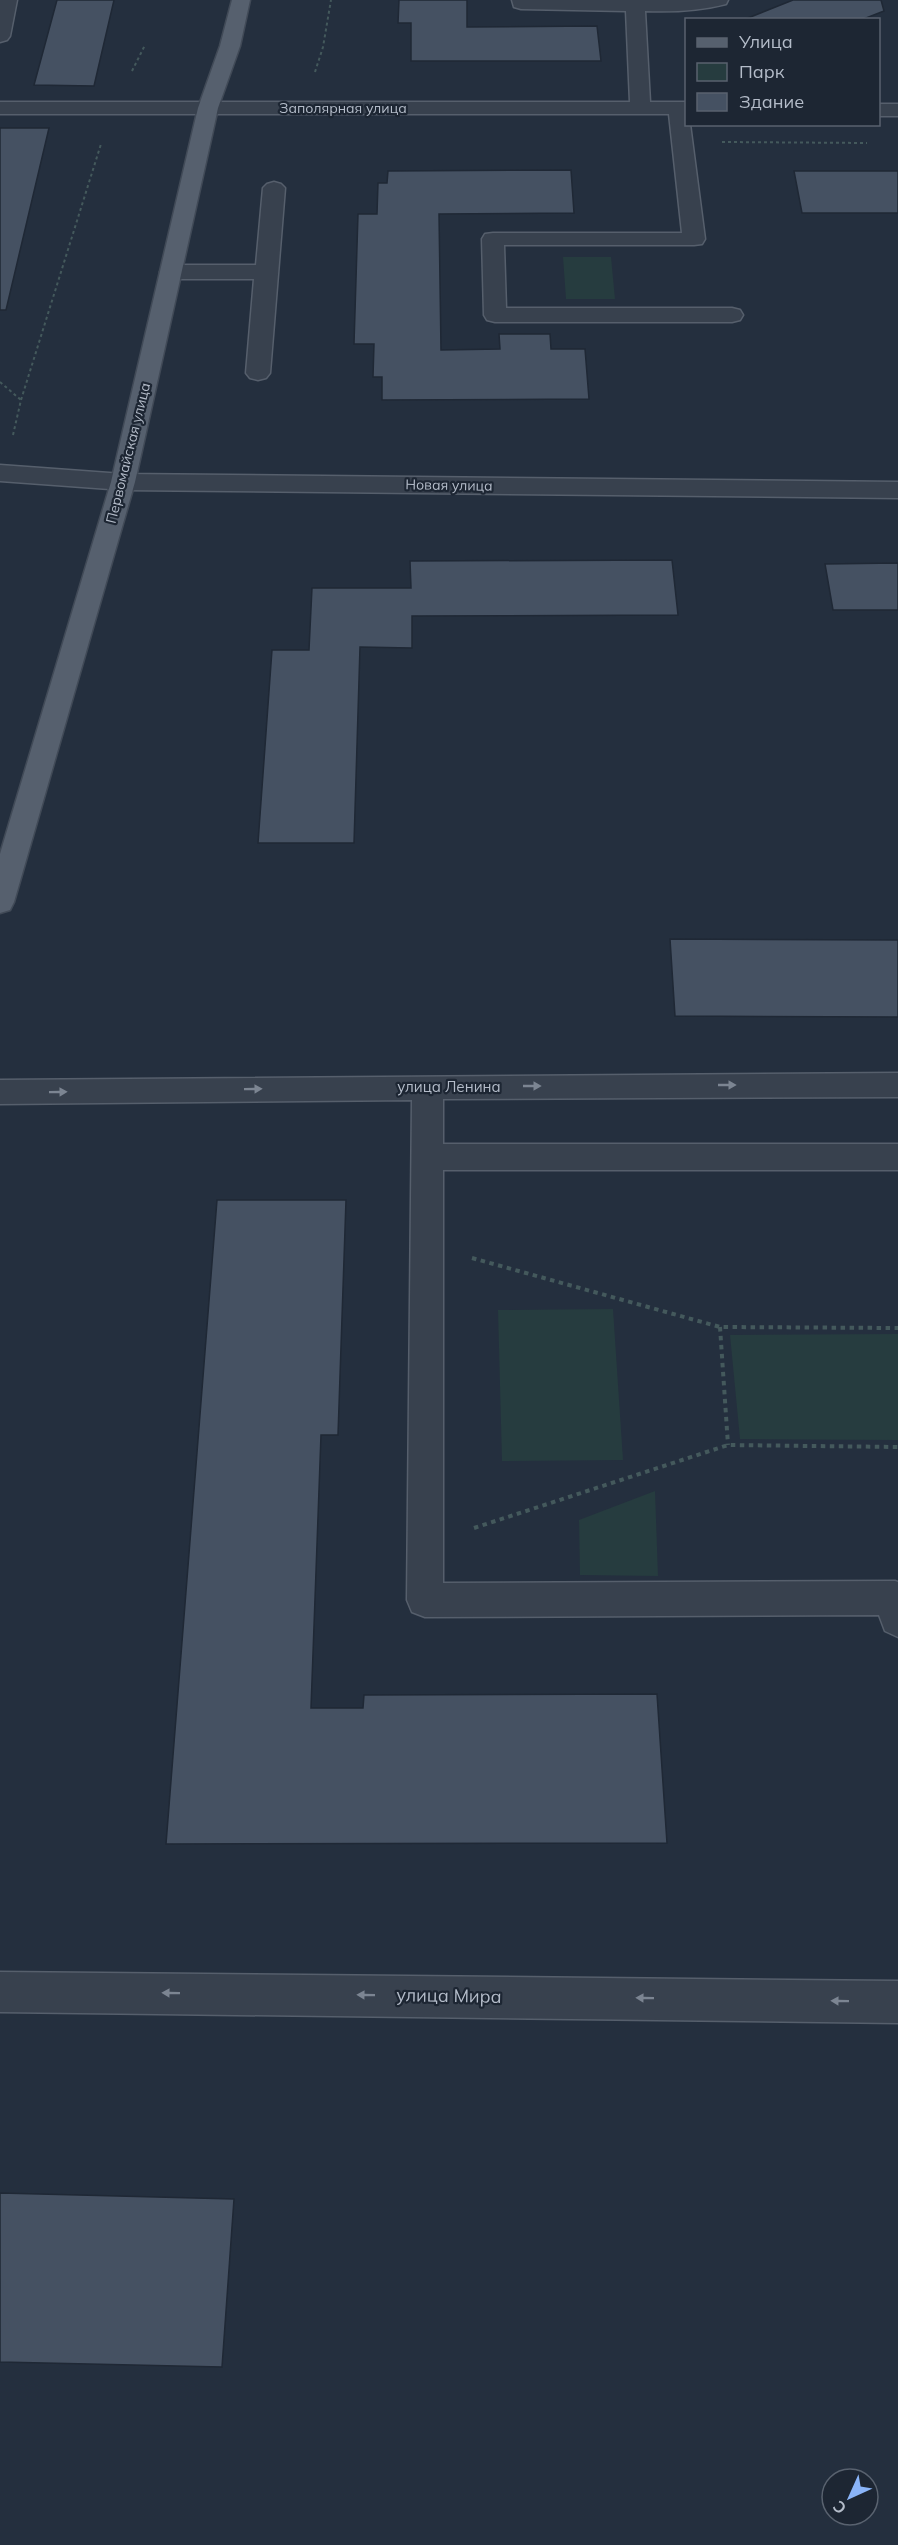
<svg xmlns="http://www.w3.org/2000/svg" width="898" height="2545" font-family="Mulish,sans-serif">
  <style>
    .green { fill: #263c3f }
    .building { fill: #455162; stroke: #1f2835; stroke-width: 1.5 }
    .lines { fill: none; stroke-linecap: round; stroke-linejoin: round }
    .minor-casing { stroke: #565f6c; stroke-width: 3 }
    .major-casing { stroke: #414a57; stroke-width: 3 }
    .path-far1 { stroke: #44595c; stroke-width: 2; stroke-dasharray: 3 3; stroke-linecap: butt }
    .path { stroke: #44595c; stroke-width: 4; stroke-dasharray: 4.5 4.5; stroke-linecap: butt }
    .minor { fill: #38414e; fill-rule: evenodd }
    .major { fill: #56606e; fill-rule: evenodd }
    .oneway { fill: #7c8592 }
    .labels { text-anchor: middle; stroke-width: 4.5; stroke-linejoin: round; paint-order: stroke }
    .far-street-label { font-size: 14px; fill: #b4bcc9; stroke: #1d2633 }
    .street-label { font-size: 15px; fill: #b4bcc9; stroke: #1d2633 }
    .near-street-label { font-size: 18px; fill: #b4bcc9; stroke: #1d2633 }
  </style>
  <rect width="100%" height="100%" fill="#242f3e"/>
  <g class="green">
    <path d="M563,257h48l4,42h-49z"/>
    <path d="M613,1309l10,151 -121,1 -4,-151z"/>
    <path d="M898,1334v106l-158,-1 -10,-104z"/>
    <path d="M655,1491l3,85 -78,-1 -1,-55z"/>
  </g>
  <g class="building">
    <path d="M57,0h57l-20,86 -60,-1z"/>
    <path d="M399,0h68v27l130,-1 4,35h-190v-38h-13z"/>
    <path d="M793,0h88l3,11 -23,9h-118z"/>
    <path d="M0,128h49l-43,182h-6z"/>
    <path d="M571,170l3,43 -135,1 2,136 59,-1 -1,-15h51l1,15h34l4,50 -207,1v-23h-9l1,-33h-20l4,-130h19l1,-31h9l1,-12z"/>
    <path d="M794,171h104v42h-96z"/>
    <path d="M672,560l6,55 -266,1v32l-52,-1 -6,196h-96l14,-193h37l3,-62h99l-1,-27z"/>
    <path d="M898,563v47h-65l-8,-46z"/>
    <path d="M670,939l228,1v77l-223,-1z"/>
    <path d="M217,1200h129l-8,235h-17l-10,273h52l1,-13 293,-1 10,149 -501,1z"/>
    <path d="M0,2193l234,6 -12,168 -222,-5z"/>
  </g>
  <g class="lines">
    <g class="minor-casing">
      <g id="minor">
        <path d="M0,0h17l-7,36 -3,4 -7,2z"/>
        <path d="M512,0h216l-2,4c-27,7 -54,8 -81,7l5,91h36v22h4l15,115 -3,5 -8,1h-190l2,63h226l8,2 3,5 -3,5 -8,2h-237l-8,-2 -3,-5 -2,-76 3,-5 8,-1h189l-13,-119h-669v-12h630l-4,-91 -105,-2 -7,-2z"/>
        <rect x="878" y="104" width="20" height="12"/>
        <path d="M274,182l7,2 4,4 -15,185 -4,5 -8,2 -8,-2 -4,-5 8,-94h-83l-8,-2 -3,-5 3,-5 8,-2h85l7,-77 4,-4z"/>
        <path d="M0,465l123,9 775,8v16l-775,-8 -123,-9z"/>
        <path d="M898,1073v24l-455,2v45h455v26h-455v413l452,-2 3,1v55l-13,-6 -6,-16 -454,2 -13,-5 -5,-12 5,-500 -412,4v-24z"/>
        <path d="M0,1972l898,9v42l-898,-11z"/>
      </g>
    </g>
    <g class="major-casing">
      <path id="major" d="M232,0h18l-10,46 -22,62 -83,374 -121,420 -4,8 -10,3v-59l111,-372 87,-374 22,-62z"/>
    </g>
    <g class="path-far1">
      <path d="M132,71l13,-26"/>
      <path d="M315,72l8,-25 8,-47"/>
      <path d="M722,142l145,1"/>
      <path d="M0,382l21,18"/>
      <path d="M13,435l8,-35 80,-256"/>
    </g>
    <g class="path">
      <path d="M472,1258l248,69 178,1"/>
      <path d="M720,1327l8,118"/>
      <path d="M474,1528l254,-83 170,2"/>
    </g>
    <use href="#minor" class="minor"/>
    <use href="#major" class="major"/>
  </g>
  <defs><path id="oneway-solid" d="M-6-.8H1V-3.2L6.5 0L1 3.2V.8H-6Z" transform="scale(1.5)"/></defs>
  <g class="oneway">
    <use href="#oneway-solid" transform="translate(727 1085)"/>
    <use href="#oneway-solid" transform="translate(532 1086)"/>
    <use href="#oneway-solid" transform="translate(253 1089) rotate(-1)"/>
    <use href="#oneway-solid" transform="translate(58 1092) rotate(-1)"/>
    <use href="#oneway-solid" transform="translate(171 1993) rotate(-179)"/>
    <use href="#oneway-solid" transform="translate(366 1995) rotate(-179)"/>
    <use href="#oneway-solid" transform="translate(645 1998) rotate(-179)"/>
    <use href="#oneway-solid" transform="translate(840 2001) rotate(-179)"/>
  </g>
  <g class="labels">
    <g class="far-street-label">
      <text x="343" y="113">Заполярная улица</text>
      <text transform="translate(128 453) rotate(-76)" y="5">Первомайская улица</text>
      <text transform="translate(449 485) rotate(1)" y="5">Новая улица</text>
    </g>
    <g class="street-label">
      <text x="449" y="1092">улица Ленина</text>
    </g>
    <g class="near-street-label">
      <text transform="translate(449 1996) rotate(1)" y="6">улица Мира</text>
    </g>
  </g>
  <rect x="685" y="18" width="195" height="108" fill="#1d2633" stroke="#59626f" stroke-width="1.5"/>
  <rect x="697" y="38" width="30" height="9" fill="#56606e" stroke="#59626f" stroke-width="1.5"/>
  <text x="739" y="48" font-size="18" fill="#b4bcc9">Улица</text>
  <rect x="697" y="63" width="30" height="18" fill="#263c3f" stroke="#59626f" stroke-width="1.5"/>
  <text x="739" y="78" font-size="18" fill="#b4bcc9">Парк</text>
  <rect x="697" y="93" width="30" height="18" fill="#455162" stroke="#59626f" stroke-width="1.5"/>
  <text x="739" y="108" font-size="18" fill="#b4bcc9">Здание</text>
  <g transform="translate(850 2497) rotate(225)"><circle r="28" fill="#1d2633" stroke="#59626f" stroke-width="1.5"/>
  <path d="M0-4.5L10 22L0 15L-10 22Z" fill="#8ab4f8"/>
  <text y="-9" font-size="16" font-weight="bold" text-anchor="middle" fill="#b4bcc9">С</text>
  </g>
</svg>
